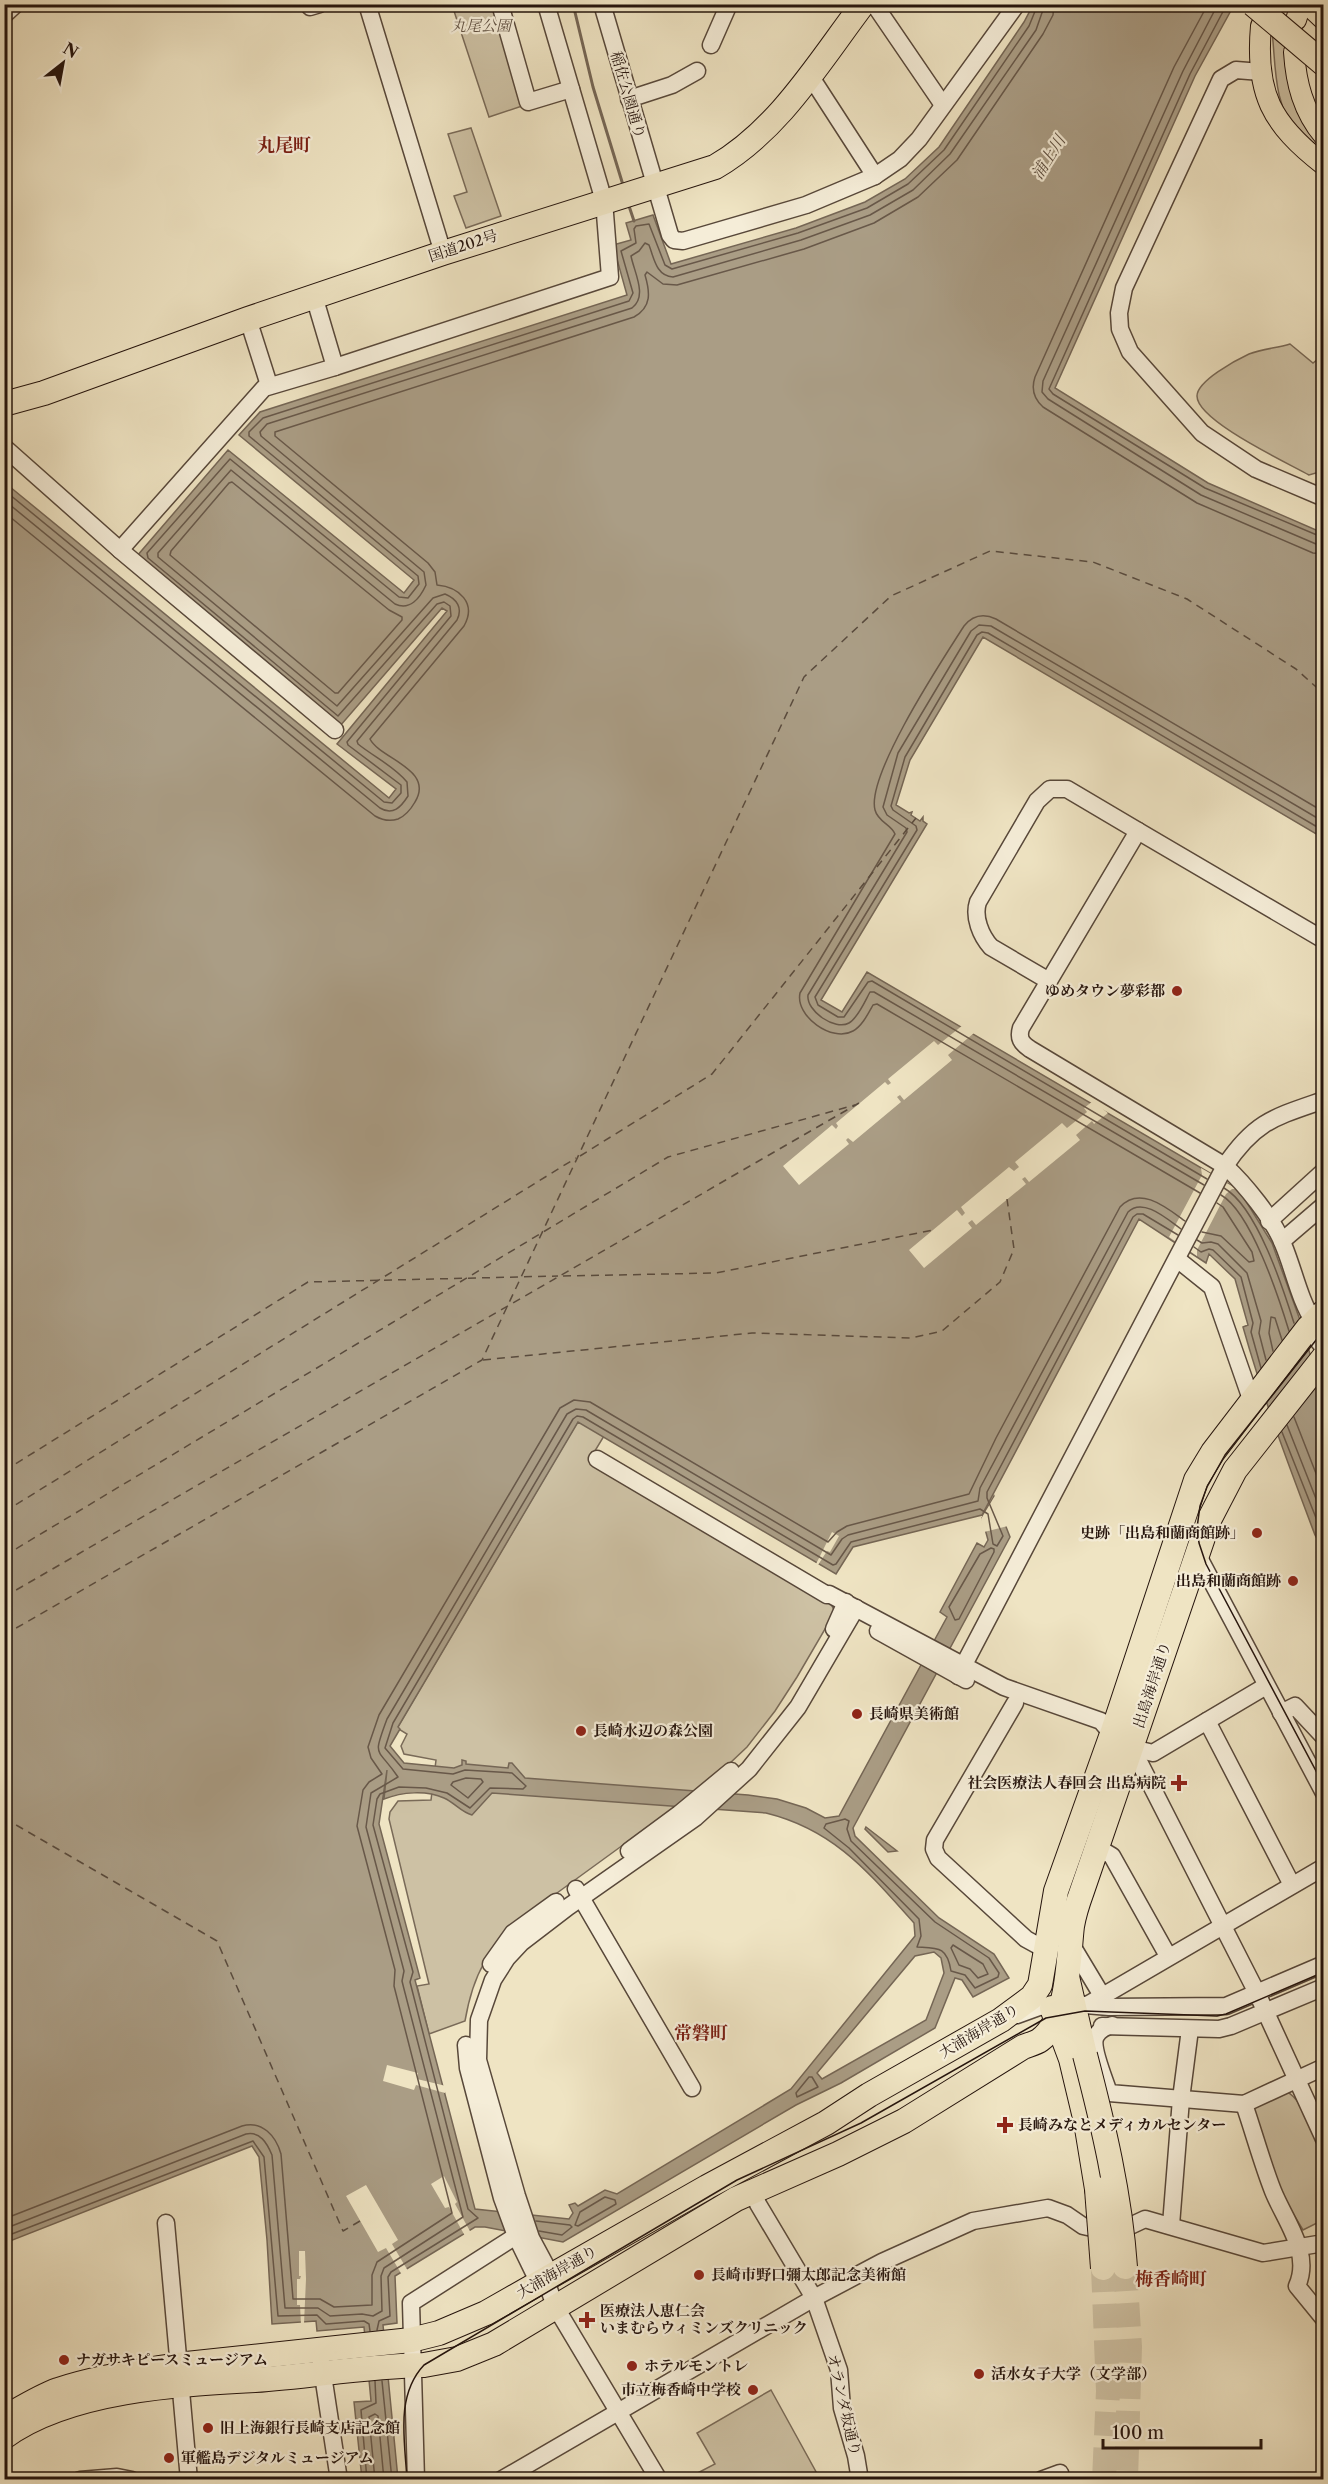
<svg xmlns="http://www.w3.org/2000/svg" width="1328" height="2484" font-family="'Libre Caslon Text','Noto Serif JP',serif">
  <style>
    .green { fill: #cdc1a4; stroke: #796a58; stroke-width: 1.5 }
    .water { fill: #aa9d85; stroke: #756655; stroke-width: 1.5; fill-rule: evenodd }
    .pier { fill: #efe4c3 }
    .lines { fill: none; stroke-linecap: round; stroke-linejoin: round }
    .shore { stroke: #685849; stroke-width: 1.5 }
    .stream { stroke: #756655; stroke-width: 3 }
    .ferry { stroke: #5a4b3d; stroke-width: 1.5; stroke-dasharray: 8 6; stroke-linecap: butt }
    .highway-tunnel { stroke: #d1c5a8; stroke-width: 24; stroke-dasharray: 24 12; stroke-linecap: butt }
    .minor-casing { stroke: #58483a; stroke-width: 19 }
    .major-casing { stroke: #25140d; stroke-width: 22 }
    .highway-casing { stroke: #25140d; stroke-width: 26 }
    .minor { stroke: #f5edd8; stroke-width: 16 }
    .major { stroke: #efe4c3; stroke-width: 20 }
    .highway { stroke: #efe4c3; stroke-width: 24 }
    .tram { stroke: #25140d; stroke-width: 1.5 }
    .highway-bridge-casing { stroke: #25140d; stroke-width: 26; stroke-linecap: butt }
    .highway-bridge { stroke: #efe4c3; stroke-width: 24 }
    .poi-dot { fill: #8f2418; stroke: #f5edd8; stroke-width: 2 }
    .labels { text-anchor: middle; stroke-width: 4.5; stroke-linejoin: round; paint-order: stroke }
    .park-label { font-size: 15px; font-style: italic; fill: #605142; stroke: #f5edd8 }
    .street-label { font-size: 15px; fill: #25140d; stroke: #f5edd8 }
    .poi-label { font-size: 15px; font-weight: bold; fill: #25140d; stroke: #f5edd8; text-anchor: start }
    .water-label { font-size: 16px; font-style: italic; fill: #5a4b3d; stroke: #f5edd8 }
    .quarter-label { font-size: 18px; font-weight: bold; fill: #7a1f14; stroke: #f5edd8 }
  </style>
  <rect width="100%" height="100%" fill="#efe4c3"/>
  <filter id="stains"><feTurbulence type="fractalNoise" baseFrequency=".00333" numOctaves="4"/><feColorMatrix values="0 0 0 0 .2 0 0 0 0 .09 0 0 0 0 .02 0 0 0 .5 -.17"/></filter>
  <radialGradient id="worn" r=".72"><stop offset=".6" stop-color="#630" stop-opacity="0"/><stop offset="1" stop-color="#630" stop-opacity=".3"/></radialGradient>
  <g class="green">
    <path d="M452,5h43l30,100 -36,12z"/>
    <path d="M1272,31l14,13 28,95 9,9v6c-8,-6 -18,-13 -25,-20 -25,-30 -22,-67 -26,-103z"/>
    <path d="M471,128l30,88 -35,12 -12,-32 13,-4 -19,-58z"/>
    <path d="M1290,344l23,19 5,-4 5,4v108l-14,4c-21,-12 -112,-54 -112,-79 0,-15 39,-36 52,-42 13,-5 28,-6 41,-10z"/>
    <path d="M578,1421l26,15 -14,23 241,145 4,8 -38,65 -22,34 -28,36 -36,34 -187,136c-36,31 -51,57 -59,104l-36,13 -12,-48 12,-2 -40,-165 1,-7 8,-11 33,-1 5,-40 -32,-6 -3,-8 6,-12 -10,-6z"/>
    <path d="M1285,2091c14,4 35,47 38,62 4,17 0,49 0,67l-20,10 -26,-43 -27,-79z"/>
    <path d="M771,2390l49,89h-134l29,-15 -18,-31z"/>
  </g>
  <g class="water">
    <path d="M1033,5h201l-39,71 -140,312 153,95 115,50v305l-340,-201 -73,123 -14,45 13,8 3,-1 -1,3 9,6 3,-4v4l4,3 -106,176 21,12 25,-40 372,218 33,53 28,77 23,78v152l-8,-15c-26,-69 -52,-137 -72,-208l5,-2 -13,-46 -26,-25 -3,9 -67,-44 -157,296 -129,32 -17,27 -258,-152 -180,305 2,2 -10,17 14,17 50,5 8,-3v-5l4,1v3l42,4 1,-5h3l13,15 223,17 29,4 29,9 19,10 14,-2 108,-199 -7,-5 37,-69 7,4 4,-7 -6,-22 12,-22 16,41 -157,291 2,8 84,82 55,36 15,24 -36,19 -11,-17 -7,-2 -20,50 -94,55 -45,22 -233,137 -78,-15h-10l-80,49 2,47 -14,2 15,154h-36l-8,-77 17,-1 -7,-74 -47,4 -1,-10 -44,3 -5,-84 -8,-83 -7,-11 -247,97 -1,-1761 385,316 7,-9 -59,-45 110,-133 -5,-3 -102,118 -203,-170 91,-106 176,143 10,-13 -175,-145 21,-23 367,-117 -14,-50 18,-5 -5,-17 27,-8 18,49 125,-36 69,-26 40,-23 34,-32 85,-125zM387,1770l-3,29c18,-7 42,-9 60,-1 11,5 17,14 28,17l20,-22 274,20c69,17 103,60 148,110l1,13 -124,153 -174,105 -12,-4 -27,16 -3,-3 -6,2 4,8 -4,6 -94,-10 -60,-229 5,-2 -41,-154zM934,1952l7,6 3,15 -18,47 -104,59 -5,-6 98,-117z"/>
    <path d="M866,1827l31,24 -9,1 -23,-23z"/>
  </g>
  <g class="pier">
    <path d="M963,1025l11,8 -26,22 4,5 -48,40 -4,-5 -3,2 4,5 -48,40 -5,-4 -2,2 3,4 -50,41 -16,-19 49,-41 4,4 2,-3 -2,-3 49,-41 3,3 3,-2 -3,-4 46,-38 4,4z"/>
    <path d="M1093,1101l15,12 -14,11 -2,-3 -16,14 4,5 -51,42 -4,-5 -3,2 4,5 -50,41 -4,-5 -4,3 4,5 -48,40 -15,-18 48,-40 5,6 3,-3 -4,-6 48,-40 5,4 5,-4 -4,-5 47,-39 5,5 20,-16 -3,-4z"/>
    <path d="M1201,1168l36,21h-5l-6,5 -29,56v6l-28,-19 33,-62z"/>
    <path d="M996,1494l12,32 -24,6 -3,-13z"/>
    <path d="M832,1532l7,4 -9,16 -3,-1 -9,14 -2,-1z"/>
    <path d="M387,2065l31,8 -1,6 29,7 -1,7 -29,-8 -2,5 -31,-9z"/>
    <path d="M444,2176l13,26 -2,2 16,29 -6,3 -16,-29 -4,1 -14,-24z"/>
    <path d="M366,2185l32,55 -6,4 16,27 -6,4 -16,-27 -8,4 -32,-56z"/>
    <path d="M299,2251h6l1,28 -2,45 -3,1 -1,-20h-3v-26h3l1,-3h-2z"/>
  </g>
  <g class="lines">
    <g class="shore">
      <path d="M1208,4l-34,63 -139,310c-4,12 -1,22 8,30l154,96 116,50 11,1"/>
      <path d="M1218,4l-35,67 -140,310 -1,11 6,7 153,96 115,49 8,1"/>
      <path d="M1227,4l-37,70 -141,315 4,5 152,94 119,50"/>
      <path d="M232,482l157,128 13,7v3l-64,73h-3l-165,-138 1,-4 58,-68z"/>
      <path d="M4,490l380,312 8,1 9,-10v-8l-53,-40 -1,-3 104,-126 -1,-10 -6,-4 -7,2 -99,112 -190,-158 -1,-5 83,-94 169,138 9,1 11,-14 -1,-8 -169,-140v-4l14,-14 366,-117 4,-8 -12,-42 15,-8 -2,-14 2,-3 13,-2 16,41 7,4 126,-36 69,-25 41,-24 36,-34 85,-124 9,-22"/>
      <path d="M4,500l376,308c13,8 21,-1 28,-12l-1,-14c-13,-16 -33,-25 -49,-38l-1,-3 100,-121c6,-12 0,-21 -12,-26l-12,4 -96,108 -179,-149v-4l73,-83 164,134c15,7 25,-6 31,-19l-2,-13 -163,-136 -1,-4 7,-8 365,-116c16,-12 2,-36 -1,-52l8,-5 6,-8 4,2c5,13 7,31 24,32l128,-37 69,-25 43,-25 37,-36 86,-124 9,-26"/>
      <path d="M4,512l371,304c7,4 14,6 23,3 7,-3 13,-10 17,-17 20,-33 -35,-43 -45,-63l94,-113c13,-23 -5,-39 -27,-41l-2,-13 -7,-9 -153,-127v-4l359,-115c18,-10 16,-25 11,-42l2,-3 16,12 14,1 127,-36 70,-26 44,-26 39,-37 86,-126 10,-19 1,-11"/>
      <path d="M1207,1179l-335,-198 -4,1 -24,35h-6l-20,-12 -3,-8 102,-167 -1,-4 -23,-16 -2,-4 14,-49 72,-122 5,-3 6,1 336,198"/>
      <path d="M1204,1185l-330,-193h-4c-5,9 -12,26 -21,31 -14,8 -43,-12 -41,-28l99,-163 -1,-4 -19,-13 -4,-8 15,-54 73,-122 8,-6 12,1 333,196"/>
      <path d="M1224,1188c33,19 59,100 70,135"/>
      <path d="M1200,1193l-323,-189 -4,1c-5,9 -11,21 -20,26 -21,12 -58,-15 -53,-38l95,-159c-4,-10 -17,-12 -20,-24 -9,-35 68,-151 89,-184 9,-11 19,-13 32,-7l328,193"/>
      <path d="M1221,1195c30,17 58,103 68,136"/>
      <path d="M1202,1232l19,4 28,26 5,-1 -2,-9 -29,-45 -6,-4"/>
      <path d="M1197,1240l5,3 9,-1 7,2 29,29 14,48 -2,12 7,27"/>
      <path d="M1194,1247l7,5 8,-3 4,1 28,27 12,46 -2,9 10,36"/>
      <path d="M1273,1351l-4,-18 2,-16 4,1 7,22"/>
      <path d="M1294,1417l30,77"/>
      <path d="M1287,1425l37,94"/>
      <path d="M1282,1432l42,106"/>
      <path d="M991,1548l3,1v3l-35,67 -4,1 -6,-13 31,-53z"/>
      <path d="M466,1778l15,1 2,3 -15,16 -17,-13 2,-3z"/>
      <path d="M845,1819l4,2 -2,8 4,12 84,81 54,36 10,15 -1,4 -23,11 -10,-13 -14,-4c-4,-25 -13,-23 -34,-24l4,-11 -2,-17 -70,-71 -25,-20 2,-4z"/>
      <path d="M953,1945l30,19 5,10 -10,4 -8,-9 -11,-4 -8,-17z"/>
      <path d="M809,2077h3l6,10 -21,10 -1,-4z"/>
      <path d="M605,2197l10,3 1,4 -38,22 -3,-1 5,-13z"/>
      <path d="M4,2219l238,-93c20,-6 34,10 39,28l12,145h27l14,8 38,-2v-30l5,-13 75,-49 -58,-227 1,-16 -38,-144 6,-36 6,-8 13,-8 -11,-16 -3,-11 11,-32 181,-307 14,-8 16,2 238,140 9,-10 10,-6 122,-32 27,-56 124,-231c20,-22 47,1 65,14"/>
      <path d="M536,2221l34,4 2,2 -10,8 -23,-4"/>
      <path d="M4,2229l242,-95c14,-3 21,9 26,21l13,153h33l12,8 32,-2 11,2 9,-5 -1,-35 3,-8 79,-51 -59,-228 -2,-8 2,-10 -38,-144 5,-34 27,-16c-21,-31 -26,-18 -11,-58l180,-305 9,-5 10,1 245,145 11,-16 6,-4 130,-34 2,-13 148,-276c15,-15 39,7 53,17"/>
      <path d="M4,2237l249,-96 11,16 14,159 39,-1 9,9 38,-3 5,3 1,7"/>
      <path d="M377,2330l2,-9 11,-5 -2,-39 3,-5 87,-54 -10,-9 -58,-227 3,-10 -40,-147 4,-26 3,-5 19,-7 27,1 21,5 23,15 20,-20 33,1 3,-3 -14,-13 -47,-3 -12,4 -50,-5 -18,-21 8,-25 180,-304 4,-3 6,1 250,148 3,-1 15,-22 129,-33 8,5 5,30 4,2 6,-10 -16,-38v-6l146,-275 4,-3h6l35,21"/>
      <path d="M382,2381l10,99"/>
      <path d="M367,2480l-6,-70 15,-7 -1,-22"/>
      <path d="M375,2480l-6,-63 6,-3 3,2 6,64"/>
    </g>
    <g class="stream">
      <path d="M573,4l20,83 30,98"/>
      <path d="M628,203l6,18"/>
    </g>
    <g class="ferry">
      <path d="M580,1156l132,-82 204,-256"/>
      <path d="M563,1276l153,-3 217,-43"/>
      <path d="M483,1360l269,-27 159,5 31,-7 58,-49 14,-33 -7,-50"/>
      <path d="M4,1471l304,-189 250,-6"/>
      <path d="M4,1512l572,-354"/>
      <path d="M4,1556l664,-399 187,-52"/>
      <path d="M4,1597l855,-494"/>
      <path d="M4,1635l478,-275 322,-683 87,-81 99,-45 103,11 94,37 109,70 28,25"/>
      <path d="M4,1818l213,123 126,290 17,-10"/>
    </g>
    <g class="highway-tunnel">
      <path d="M1125,2267l5,80 -4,133"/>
      <path d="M1103,2268l5,123 -4,89"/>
    </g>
    <g class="minor-casing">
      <g id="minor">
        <path d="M309,4l1,3 10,-3"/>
        <path d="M367,4l76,249"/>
        <path d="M500,4l28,98 43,-13"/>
        <path d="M602,4l68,231 4,5 9,1 123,-36 69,-29 25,-17 19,-20 98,-135"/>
        <path d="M874,4l69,101"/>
        <path d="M4,15l12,-11"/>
        <path d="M711,45l18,-41"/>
        <path d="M1261,72l-25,-2 -15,9 -97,209 -5,25 1,16 10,23 72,81 54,36 68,29"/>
        <path d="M809,74l66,102"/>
        <path d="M629,99l43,-14 25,-14"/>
        <path d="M314,296l21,71"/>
        <path d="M248,319l21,66"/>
        <path d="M4,447l116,103 215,180"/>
        <path d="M120,550l144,-162 71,-21 275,-90 -6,-76 -58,-197"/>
        <path d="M1049,981l-58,-34c-10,-11 -18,-30 -13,-45l59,-101 13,-12h17l71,42"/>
        <path d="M1269,1221l55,-50"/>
        <path d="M1282,1241l42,-36"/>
        <path d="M1177,1259l35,28 40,115"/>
        <path d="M1314,1322c-15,-23 -20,-52 -31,-78 -9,-24 -39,-61 -58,-78l-195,-117c-9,-6 -12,-11 -9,-21l117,-197 186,109"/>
        <path d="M1308,1328l16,20"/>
        <path d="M597,1459l230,136 2,-1 175,93 97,34 11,13 20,14 21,5 113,-67"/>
        <path d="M1195,1550l129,243"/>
        <path d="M834,1629l12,-27"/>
        <path d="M878,1631l88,49"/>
        <path d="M958,1676l267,-510c30,-45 50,-49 99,-66"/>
        <path d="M1015,1703l-80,137 -1,9 4,9 88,81 20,11"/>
        <path d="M1281,1713l14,-7 29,31"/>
        <path d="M1207,1721l85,164"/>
        <path d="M1132,1748l125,245 67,146"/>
        <path d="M1097,1847l15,9 56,100"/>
        <path d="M629,1851l50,-37 52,-43"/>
        <path d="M576,1889l116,199"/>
        <path d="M1071,1944l36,60"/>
        <path d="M491,1964l22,-31 43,-31"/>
        <path d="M1089,2004l235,-137"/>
        <path d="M1017,2015l22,-8 35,-3 35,3 117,-1 98,-42"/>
        <path d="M1112,2025c-6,2 -12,4 -16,11 -6,10 9,44 13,57l135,11 80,-37"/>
        <path d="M1102,2026l117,3 12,-3 93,-39"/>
        <path d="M466,2045l2,23 34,130 14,38 18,37 11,5"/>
        <path d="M1244,2104c10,29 18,59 29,87 12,30 39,62 24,95l27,33"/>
        <path d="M753,2191l5,13 56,94 25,72 3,38 14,48 4,24"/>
        <path d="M166,2223l23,257"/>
        <path d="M1171,2225l10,-126 9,-70"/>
        <path d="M321,2362l18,118"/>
        <path d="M80,2480l37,-3 15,3"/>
        <path d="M416,2480l-5,-177 105,-67"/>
        <path d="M501,2480l313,-182 68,-36 91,-41 75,-13 19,7 16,11 28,6 17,-5 17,-8 118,34 61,-10"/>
        <path d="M659,2480l-104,-174 -10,-28 1,-12 -15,-28 -14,-42 -39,-136 1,-40 14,-40 14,-22 14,-15 47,-36 127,-89 54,-49 49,-62 58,-99"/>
        <path d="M1041,2480l19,-7 2,7"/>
      </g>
    </g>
    <g class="major-casing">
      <g id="major">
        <path d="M1307,4l17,16"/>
        <path d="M1296,20l5,-16"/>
        <path d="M1261,26c-6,67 10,98 63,139"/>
        <path d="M1294,52c2,31 9,59 30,84"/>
      </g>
    </g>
    <g class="highway-casing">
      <g id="highway">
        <path d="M4,404l40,-11 204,-74 195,-66 272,-86c64,-37 104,-105 148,-163"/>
        <path d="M1068,1981l17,74"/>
        <path d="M1052,2008l19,51 15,63 11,67"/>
        <path d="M4,2418c18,-10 35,-21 54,-28 38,-13 80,-18 119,-25l234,-25 28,-7 47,-20 221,-126 119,-64 43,-28 132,-75 31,-23 8,-12 16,-94 56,-157 84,-254 17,-28 95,-124 16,-16"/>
        <path d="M4,2437c64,-47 174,-53 251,-57 57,-4 112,-14 169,-15l33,-6 37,-15 242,-145 102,-45 66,-33 119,-74c5,-2 13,-4 17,-7 30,-22 28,-82 32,-114 2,-12 6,-24 10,-35l127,-371 26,-50 89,-113"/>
      </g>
    </g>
    <use href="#minor" class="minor"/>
    <use href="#major" class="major"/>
    <use href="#highway" class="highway"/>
    <g class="tram">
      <path d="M1324,1330l-99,125 -18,32 -7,19 -3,22 2,15 7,21 118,222"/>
      <path d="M407,2480c-2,-39 -12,-84 17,-115l313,-185 124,-57 185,-105 39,-7 132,5 9,-2 98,-42"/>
    </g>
    <g class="highway-bridge-casing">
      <g id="highway-bridge">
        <path d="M1253,4l71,60"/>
        <path d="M1085,2055c18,69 35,140 40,212"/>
        <path d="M1097,2189l6,79"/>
      </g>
    </g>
    <use href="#highway-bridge" class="highway-bridge"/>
  </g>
  <g class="poi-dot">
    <circle cx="1177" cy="991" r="6"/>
    <circle cx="1257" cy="1533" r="6"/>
    <circle cx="1293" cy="1581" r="6"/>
    <circle cx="857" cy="1714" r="6"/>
    <circle cx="581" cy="1731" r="6"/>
    <path d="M1176 1774h6v6h6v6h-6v6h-6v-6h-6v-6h6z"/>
    <path d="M1002 2116h6v6h6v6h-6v6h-6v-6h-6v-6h6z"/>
    <circle cx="699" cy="2275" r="6"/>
    <path d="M584 2311h6v6h6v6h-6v6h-6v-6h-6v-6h6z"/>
    <circle cx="64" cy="2360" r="6"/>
    <circle cx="632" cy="2366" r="6"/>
    <circle cx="979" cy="2374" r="6"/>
    <circle cx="753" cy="2390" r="6"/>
    <circle cx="208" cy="2428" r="6"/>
    <circle cx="169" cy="2458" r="6"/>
  </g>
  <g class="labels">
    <g class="park-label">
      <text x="481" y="31">丸尾公園</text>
    </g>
    <g class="street-label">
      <text transform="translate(628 95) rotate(74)" y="5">稲佐公園通り</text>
      <text transform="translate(463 246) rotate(-18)" y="5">国道202号</text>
      <text transform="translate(1152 1685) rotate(-72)" y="5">出島海岸通り</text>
      <text transform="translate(979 2031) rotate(-31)" y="5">大浦海岸通り</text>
      <text transform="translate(557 2272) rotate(-30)" y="5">大浦海岸通り</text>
      <text transform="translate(844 2405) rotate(77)" y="5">オランダ坂通り</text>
    </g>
    <g class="poi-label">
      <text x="1165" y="996" text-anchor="end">ゆめタウン夢彩都</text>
      <text x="1245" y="1538" text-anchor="end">史跡「出島和蘭商館跡」</text>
      <text x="1281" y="1586" text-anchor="end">出島和蘭商館跡</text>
      <text x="869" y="1719">長崎県美術館</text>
      <text x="593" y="1736">長崎水辺の森公園</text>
      <text x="1166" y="1788" text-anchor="end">社会医療法人春回会 出島病院</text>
      <text x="1018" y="2130">長崎みなとメディカルセンター</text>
      <text x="711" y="2280">長崎市野口彌太郎記念美術館</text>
      <text x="600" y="2316">医療法人恵仁会<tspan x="600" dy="17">いまむらウィミンズクリニック</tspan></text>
      <text x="76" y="2365">ナガサキピースミュージアム</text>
      <text x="644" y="2371">ホテルモントレ</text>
      <text x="991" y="2379">活水女子大学（文学部）</text>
      <text x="741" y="2395" text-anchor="end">市立梅香崎中学校</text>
      <text x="220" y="2433">旧上海銀行長崎支店記念館</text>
      <text x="181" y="2463">軍艦島デジタルミュージアム</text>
    </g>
    <g class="water-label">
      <text transform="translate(1048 157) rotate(-58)" y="6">浦上川</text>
    </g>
    <g class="quarter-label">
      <text x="284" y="151">丸尾町</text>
      <text x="701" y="2039">常磐町</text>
      <text x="1171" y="2285">梅香崎町</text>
    </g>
  </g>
  <rect width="1328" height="2484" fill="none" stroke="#efe4c3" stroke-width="24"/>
  <rect x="6" y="6" width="1316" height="2472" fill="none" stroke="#25140d" stroke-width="3"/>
  <rect x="12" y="12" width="1304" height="2460" fill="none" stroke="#25140d" stroke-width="1.5"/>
  <g transform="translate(63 63) rotate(31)" stroke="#f5edd8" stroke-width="4.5" paint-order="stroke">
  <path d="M0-4.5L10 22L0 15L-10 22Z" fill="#25140d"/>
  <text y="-9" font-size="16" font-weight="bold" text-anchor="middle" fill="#25140d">N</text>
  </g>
  <path d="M1103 2439v9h158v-9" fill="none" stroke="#25140d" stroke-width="3"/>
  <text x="1112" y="2439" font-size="18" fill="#25140d" stroke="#f5edd8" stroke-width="4.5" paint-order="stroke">100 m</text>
  <rect width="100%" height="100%" filter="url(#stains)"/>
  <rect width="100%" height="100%" fill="url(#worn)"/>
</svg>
